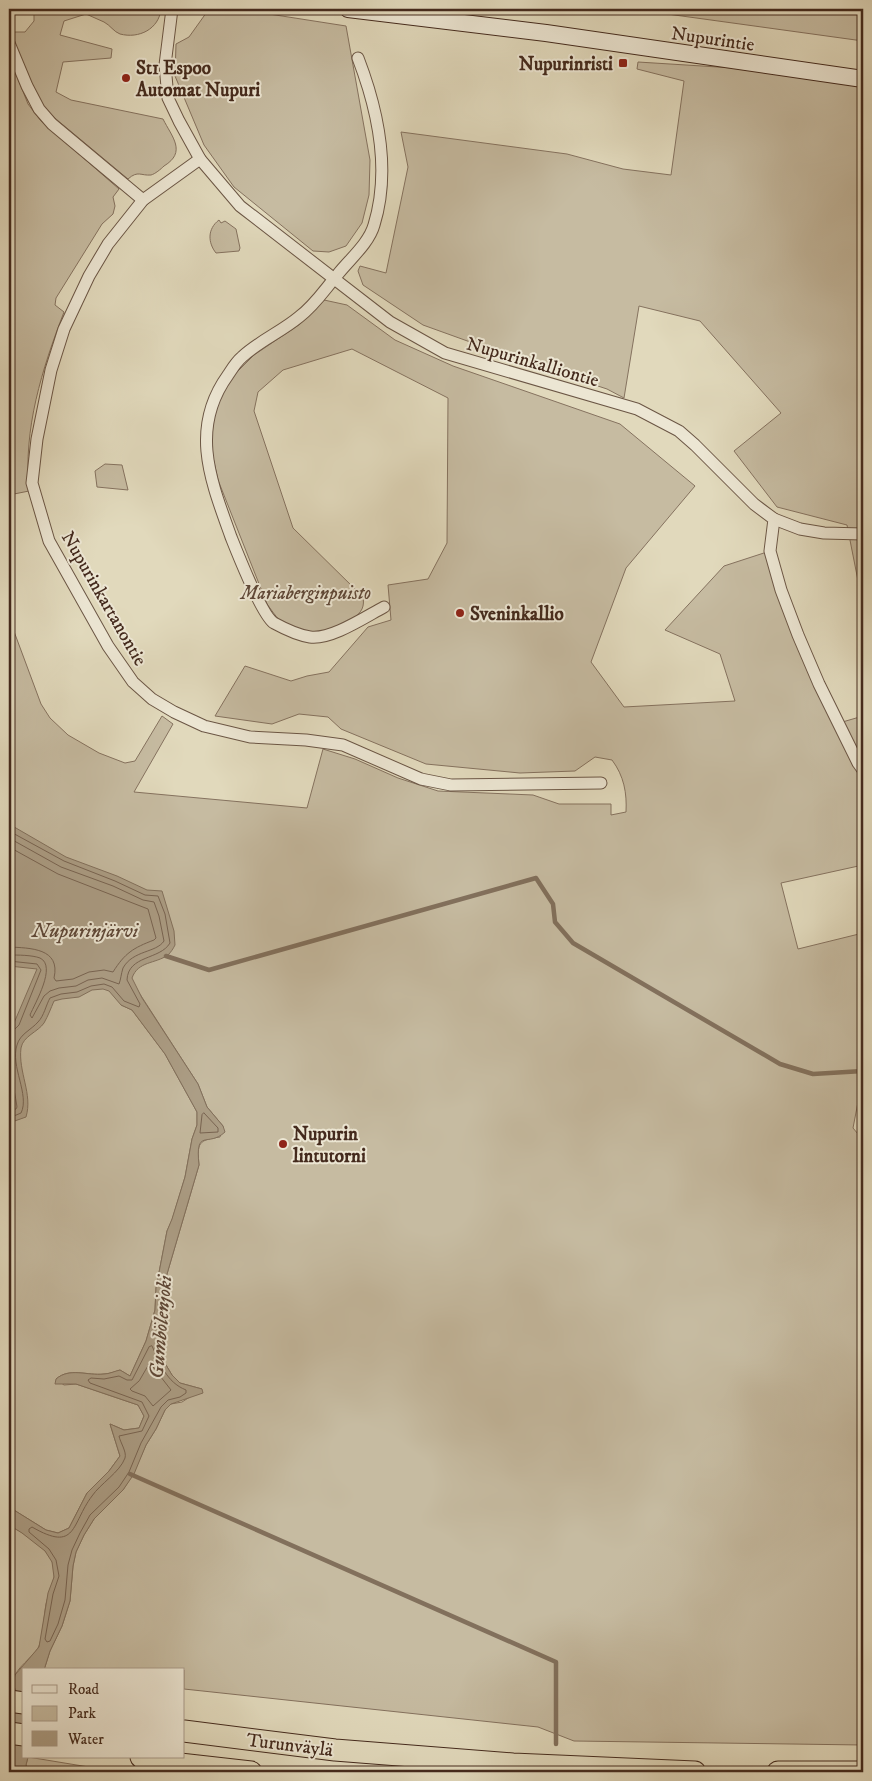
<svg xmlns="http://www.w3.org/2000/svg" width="872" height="1781" font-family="'IM FELL DW Pica',serif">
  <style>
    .green { fill: #c6bba1; stroke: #85725f }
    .water { fill: #ac9e86; stroke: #82705c }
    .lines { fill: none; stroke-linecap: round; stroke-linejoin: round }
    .shore { stroke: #786452; stroke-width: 1 }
    .stream { stroke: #82705c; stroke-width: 4.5 }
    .minor-casing { stroke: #6b5645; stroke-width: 13 }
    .secondary-casing { stroke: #442a1d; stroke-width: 18 }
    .motorway-casing { stroke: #442a1d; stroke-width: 23 }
    .minor { stroke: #ece6d3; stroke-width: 11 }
    .secondary { stroke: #ece6d3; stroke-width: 16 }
    .motorway { stroke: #e1d9bc; stroke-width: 21 }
    .poi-dot { fill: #8f2418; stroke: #ece6d3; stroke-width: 2 }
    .labels { text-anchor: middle; stroke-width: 4; stroke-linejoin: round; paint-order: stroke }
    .street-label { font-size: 19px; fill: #442a1d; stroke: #ece6d3 }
    .poi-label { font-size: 19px; font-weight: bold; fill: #442a1d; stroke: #ece6d3; text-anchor: start }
    .park-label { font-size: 19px; font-style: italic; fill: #5e4737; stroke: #ece6d3 }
    .water-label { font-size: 20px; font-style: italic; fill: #5e4737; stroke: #ece6d3 }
  </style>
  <rect width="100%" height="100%" fill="#e1d9bc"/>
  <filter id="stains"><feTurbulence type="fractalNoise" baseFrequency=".004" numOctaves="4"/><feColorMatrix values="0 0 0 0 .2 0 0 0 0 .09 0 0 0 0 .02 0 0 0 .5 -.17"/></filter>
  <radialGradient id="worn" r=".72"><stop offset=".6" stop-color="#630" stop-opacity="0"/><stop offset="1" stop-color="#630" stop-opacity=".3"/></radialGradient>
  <g class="green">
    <path d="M28,9h133c-2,20 -22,30 -41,25 -6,-2 -10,-9 -16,-12 -6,-3 -12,-5 -18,-8l-22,7 -4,14 52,14 -1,9 -48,4 -7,30 15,8 92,19c9,18 24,33 1,47 -3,3 -9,8 -13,9 -10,1 -13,-5 -23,4l-72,-60 -12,-12 -12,-22 -20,-49 3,-4h10l9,-11v-8z"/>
    <path d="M209,9h28l109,17 24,134 -1,35 -7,28 -16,23 -17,6 -16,-1 -79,-64 -30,-42 -29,-69 1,-32 13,-7z"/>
    <path d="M631,9h232v32z"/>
    <path d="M9,56l19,48 13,17 78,68 -6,8 2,9 -2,8 -11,10 -46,74 -1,7 9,7c-22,57 -41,117 -35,179l-20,4z"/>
    <path d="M638,62l96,6 129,19v519l-16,-81 -70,-18 -43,-56 47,-38 -81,-92 -61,-15 -15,92 -17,-9 -73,-24 -111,-40 -60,-40 -5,-14 2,-5 26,7 22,-106 -7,-35 166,22 56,15 48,6 13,-94 -47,-12z"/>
    <path d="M219,220l2,3 4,-2 11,8 4,19 -1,3 -23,2c-8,-10 -9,-24 3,-33z"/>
    <path d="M324,300l23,5 48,35 58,26 167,58 75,62 -69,82 -35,94 33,45 111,-6 -15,-47 -55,-24 59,-64 46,-15 69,172 24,-7v149l-82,18 17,66 65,-16v143l-10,52 10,12v605l-289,-4 -36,-14 -354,-38v-19h-140l6,-19 12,-25 8,-25 3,-35 3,-14 8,-17 10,-16 29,-29 10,-16 13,-29 10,-16 9,-19 6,-6 11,-2 20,-13 -22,-6 -8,-8 -12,-20 -3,-11 1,-13 7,-25 -2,-14 4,-18 32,-109c-2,-22 -1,-25 21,-28l3,-11 -16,-19 -9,-23 -62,-96 -15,17 11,5 33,44 32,58v13l-5,14 -7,38 -13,43 -5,11 -11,57 -1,22 -9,31 -16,35 -10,-6c-6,2 -11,4 -16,4 -17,2 -34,-7 -48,5l8,6 12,-1 62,21 6,11 -5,12 -15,2 -14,-6 10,32 -11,15 -22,22 -18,35 -11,5 -12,-3 -37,-23v-889l32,86 9,14 18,17 31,18 26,10 10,-2 27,-45 11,8 -39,68 173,16 16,-59 32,10 43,19 40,13 95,4 26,9h52v11l15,-3c1,-19 -2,-36 -14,-52l-17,-3 -20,14 -55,2 -94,-9 -85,-35 -13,-12 -29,-3 -27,10 -57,-8 30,-50 46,15 16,-5 22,-4 39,-45 23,-7 -3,-35 40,-6 19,-36 1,-145 -96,-49 -69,21 -25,22 -4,19 39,117 62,61 8,5c0,4 1,8 0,12 -3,16 -42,28 -57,26 -5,-1 -13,-4 -18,-6 -10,-5 -15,-14 -21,-22l-49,-124 -6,-27 -1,-21 8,-34 15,-23 20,-20 46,-31z"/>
    <path d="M105,464l17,1 6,25 -31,-3 -2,-16z"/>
    <path d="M9,1525c18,10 50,28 45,53 -2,9 -6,17 -8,26 -2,12 -3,31 -7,42 -6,14 -31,24 -24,42l-6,-1z"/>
    <path d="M28,1757l91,15h-91l-2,-7z"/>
  </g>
  <path class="water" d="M9,824l57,33 51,19 30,14 15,1 12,40 1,14c-2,4 -4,7 -7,10 -13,9 -30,6 -36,23l10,20 56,86 9,23 16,19 2,6c-17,16 -30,-5 -26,33l-32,109 -4,18 2,14 -7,25 -1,13 3,11 12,20 8,8 22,6 1,4 -32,11 -6,6 -9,19 -10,16 -12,29 -11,16 -29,29 -10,16 -8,17 -3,14 -3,35 -8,25 -12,25 -6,19h-20v87h4l-2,8 2,7h-19v-38l9,-38 -5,-12 2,-9 24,-28 9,-54 6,-16 -2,-15 -7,-11 -23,-18 -13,-8v-18l37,23 12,3 11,-5 18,-35 22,-22 11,-15 -10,-32 14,6 15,-2 5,-12 -6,-11 -62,-21h-21l1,-5c14,-12 31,-3 48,-5 5,0 11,-3 16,-4l10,6 16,-35 9,-31 1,-22 11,-57 5,-12 13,-42 7,-38 5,-14v-13l-32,-58 -33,-44 -11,-5 -12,-14 -6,-2 -11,1 -13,7 -17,2 -8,2c-3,7 -6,15 -10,22 -6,9 -21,13 -23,25 -3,24 12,46 5,69l-17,6v-94l5,-6 23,-54 -28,-3z"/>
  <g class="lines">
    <g class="shore">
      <path d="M9,831l55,30 51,20 30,14 13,1 7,18 5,29c-10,17 -42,12 -43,37l13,24 -1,3 -15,-6 -12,-14 -8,-3 -13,2 -14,6 -16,2 -11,4c-4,7 -6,18 -12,24 -7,8 -18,12 -21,23 -7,21 13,50 4,68l-12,5"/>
      <path d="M9,838l52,29 52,19 30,14 11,2 5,14 5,25c-8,12 -31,9 -41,27 -2,6 -2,11 -4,16l-17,-6 -14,2 -12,6 -17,2 -9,3 -6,5 -12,22 -2,-3c5,-12 27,-49 10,-57 -8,-3 -22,-3 -31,-3"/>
      <path d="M9,847l49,27 90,35 8,29 -2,2c-21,8 -29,13 -41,32l-9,-2 -15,2 -16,7 -17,2 -2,-3c7,-30 -24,-30 -45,-31"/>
      <path d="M9,961l28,3 4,6 -22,55 -6,6 -4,1"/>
      <path d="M9,1038l2,2c-5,22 3,45 6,67l-1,2 -7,2"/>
      <path d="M204,1113l14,15v4l-18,1 2,-18z"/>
      <path d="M152,1346c8,17 14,36 34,44v3l-6,4 -12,3 -7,7 -20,36 -12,29 -10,15 -29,28 -10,18 -8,17 -4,15 -3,35 -7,24 -8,17 -3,1 -2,-3 8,-45 6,-18 -3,-16 -7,-11 -20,-17v-3l3,-2c45,26 39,-3 60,-31 8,-12 28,-24 33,-38 2,-6 -5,-16 -6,-22l23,-5 7,-15 -7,-14 -52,-19 -2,-3 3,-2 13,1 15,-3 8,4h5l17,-33z"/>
      <path d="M150,1363l21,27 -18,16 -8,-10 -13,-5 -2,-2 9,-8z"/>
    </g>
    <g class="stream">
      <path d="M166,956l43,14 327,-92 17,26 2,18 18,21 207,121 33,10 50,-3"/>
      <path d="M130,1474l426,188v82"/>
    </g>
    <g class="minor-casing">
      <g id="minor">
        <path d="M172,9l-7,56 3,33 11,23 21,38 40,47 150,116 55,31 192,56 42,22 16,14 59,59 20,15 -4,32 11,39 17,45 21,49 39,79 5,7"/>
        <path d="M9,43l18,43 12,23 13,15 91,76"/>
        <path d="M358,58c20,52 33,112 16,167 -5,18 -24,34 -36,49 -13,15 -23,31 -39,43 -18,15 -40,24 -57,40 -6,5 -10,12 -14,18 -39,54 -17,106 3,162 6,15 31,79 43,86 11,6 23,12 36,14 21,3 55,-20 74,-30"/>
        <path d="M200,159l-57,41 -35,44 -19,32 -25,53 -13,41 -14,69 -5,44 17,58 59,105 25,36 19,17 22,13 30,14 46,11 56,3 37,5 78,34 30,6 150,-2"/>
        <path d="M774,519l26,10 24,4 39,1"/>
      </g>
    </g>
    <g class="secondary-casing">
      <path id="secondary" d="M348,9l198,24 317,46"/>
    </g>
    <g class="motorway-casing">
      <g id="motorway">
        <path d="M9,1701l15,2"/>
        <path d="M184,1731l151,19 178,14 182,8"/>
        <path d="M9,1733l15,2"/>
        <path d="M141,1757l30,6 80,9"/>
        <path d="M778,1772h85"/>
      </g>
    </g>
    <use href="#minor" class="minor"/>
    <use href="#secondary" class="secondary"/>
    <use href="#motorway" class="motorway"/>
  </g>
  <g class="poi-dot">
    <rect x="618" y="58" width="10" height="10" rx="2.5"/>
    <circle cx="126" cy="78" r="5"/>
    <circle cx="460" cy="613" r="5"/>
    <circle cx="283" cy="1144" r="5"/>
  </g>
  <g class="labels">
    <g class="street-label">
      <text transform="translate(713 38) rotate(8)" y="7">Nupurintie</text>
      <text transform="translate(533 361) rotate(16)" y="7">Nupurinkalliontie</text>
      <text transform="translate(105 598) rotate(60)" y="7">Nupurinkartanontie</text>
      <text transform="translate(290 1744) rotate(7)" y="7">Turunväylä</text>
    </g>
    <g class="poi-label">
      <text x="613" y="70" text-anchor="end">Nupurinristi</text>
      <text x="136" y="74">St1 Espoo<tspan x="136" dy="22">Automat Nupuri</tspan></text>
      <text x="470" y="620">Sveninkallio</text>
      <text x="293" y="1140">Nupurin<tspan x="293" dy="22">lintutorni</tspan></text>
    </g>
    <g class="park-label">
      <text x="306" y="599">Mariaberginpuisto</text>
    </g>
    <g class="water-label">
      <text x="85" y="937">Nupurinjärvi</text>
      <text transform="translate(160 1327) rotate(-85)" y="7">Gumbölenjoki</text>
    </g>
  </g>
  <rect width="872" height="1781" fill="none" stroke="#e1d9bc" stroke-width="30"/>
  <rect x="10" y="10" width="852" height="1761" fill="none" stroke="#442a1d" stroke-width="2.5"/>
  <rect x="15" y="15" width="842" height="1751" fill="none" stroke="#442a1d"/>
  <rect x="22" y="1668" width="162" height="90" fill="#ece6d3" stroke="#a99b8a"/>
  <rect x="32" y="1685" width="25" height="8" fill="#ece6d3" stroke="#a99b8a"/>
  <text x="68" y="1694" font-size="15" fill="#442a1d">Road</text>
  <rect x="32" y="1706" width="25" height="15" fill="#c6bba1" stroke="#a99b8a"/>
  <text x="68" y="1718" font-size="15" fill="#442a1d">Park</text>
  <rect x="32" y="1731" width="25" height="15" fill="#ac9e86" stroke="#a99b8a"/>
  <text x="68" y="1744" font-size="15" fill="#442a1d">Water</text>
  <rect width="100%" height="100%" filter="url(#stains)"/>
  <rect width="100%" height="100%" fill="url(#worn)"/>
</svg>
